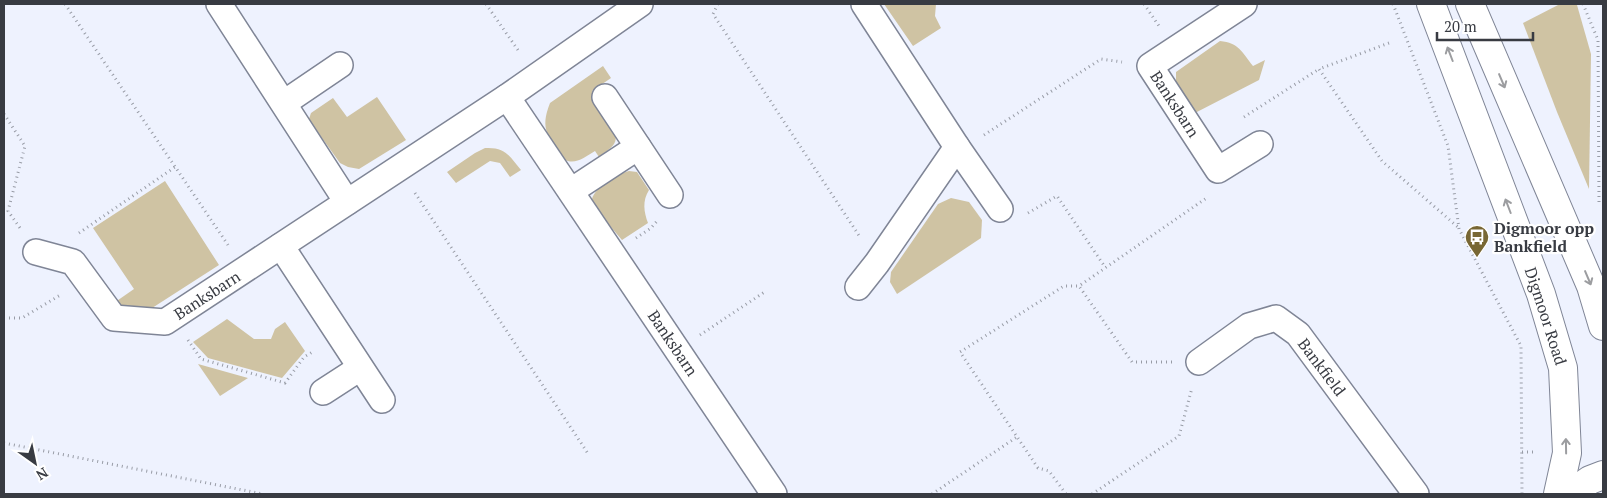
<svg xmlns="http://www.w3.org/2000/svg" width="1607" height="498" font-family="'PT Serif',serif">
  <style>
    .green { fill: #cfc3a3 }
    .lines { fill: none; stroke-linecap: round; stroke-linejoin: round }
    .minor-casing { stroke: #7f8596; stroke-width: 28 }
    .tertiary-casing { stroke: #7f8596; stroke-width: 30 }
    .path { stroke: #989ca6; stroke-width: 3; stroke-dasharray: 1 4; stroke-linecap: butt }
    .minor { stroke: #fff; stroke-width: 25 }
    .tertiary { stroke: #fff; stroke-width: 28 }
    .oneway { stroke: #9c9da0 }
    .labels { text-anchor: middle; stroke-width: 4.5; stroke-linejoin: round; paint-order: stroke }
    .street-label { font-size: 16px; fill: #383b42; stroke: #fff }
    .poi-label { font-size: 16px; font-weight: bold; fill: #383b42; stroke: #fff; text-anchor: start }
  </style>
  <rect width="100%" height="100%" fill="#eef2fe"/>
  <g class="green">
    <path d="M884,4h52l-1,12 6,12 -28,18z"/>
    <path d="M1560,4l17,1 14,49 -2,135 -32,-77 -34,-89z"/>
    <path d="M1220,41c19,2 22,11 33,25l12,-6 -6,20 -66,34 -17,-25v-17z"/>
    <path d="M603,66l8,12 -19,13c7,11 31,40 22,53 -3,5 -11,9 -15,13l-4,-6c-10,6 -21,15 -31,8 -15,-23 -25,-28 -14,-56z"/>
    <path d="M377,97l29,43 -47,29 -11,-2 -8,-4 -26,-36 -5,-8 2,-6 22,-15 14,19z"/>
    <path d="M485,148c20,-1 24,7 36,22l-11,7 -10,-14 -10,-2 -34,22 -9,-11 28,-19z"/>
    <path d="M629,171l8,1 12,18c-7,11 -5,22 -1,33l-26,17 -18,-21 -12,-20c4,-13 24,-24 37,-28z"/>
    <path d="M165,181l54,84 -70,45 -38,-5 23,-16 -41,-61z"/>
    <path d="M951,198l18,4 13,18 -1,18 -84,56 -7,-12 1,-10 47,-68z"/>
    <path d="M227,319l27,20h17l4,-10 10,-7 20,29 -23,27 -74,-20 -15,-16z"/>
    <path d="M198,364l50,14 -28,18z"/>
  </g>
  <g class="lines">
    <g class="minor-casing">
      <g id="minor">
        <path d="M219,4l128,198"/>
        <path d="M864,4l93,143 43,62"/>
        <path d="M1244,4l-94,62 68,104 42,-26"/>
        <path d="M507,97l267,397"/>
        <path d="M605,97l65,98"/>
        <path d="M284,103l56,-38"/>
        <path d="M571,191l67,-44"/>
        <path d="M281,246l101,154"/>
        <path d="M36,252l37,10 41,56 51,4 342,-225 133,-93"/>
        <path d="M858,287l19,-24 80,-116"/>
        <path d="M1199,362l50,-36 27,-8 22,16 118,160"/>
        <path d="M323,392l37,-24"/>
      </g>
    </g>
    <g class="tertiary-casing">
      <g id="tertiary">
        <path d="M1431,4l110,290 22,74 4,85 -9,41"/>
        <path d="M1470,4l121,282 12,40"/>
        <path d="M1570,494l20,-14 13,-5"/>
      </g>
    </g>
    <g class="path">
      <path d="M65,4l163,241"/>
      <path d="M486,4l34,49"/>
      <path d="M718,4l-5,10 147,223"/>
      <path d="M1144,4l15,22"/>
      <path d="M1393,4l55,142 11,83 62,117 1,148"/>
      <path d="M1583,4l15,36 1,164"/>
      <path d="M1389,43l-70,26 63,92 77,67"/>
      <path d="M4,114l21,32 -17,65 12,17"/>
      <path d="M1244,117l75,-48"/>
      <path d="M984,135l117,-76 21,3"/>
      <path d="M415,193l174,262"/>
      <path d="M1028,213l29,-17 48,71"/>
      <path d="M79,233l96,-66"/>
      <path d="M636,238l15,-10 7,-8"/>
      <path d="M4,318h18l40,-24"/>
      <path d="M700,335l66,-44"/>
      <path d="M188,340l13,19 84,24 19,-26 10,-6"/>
      <path d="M1172,362h-40l-53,-76 129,-89"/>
      <path d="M4,443l259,51"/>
      <path d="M1522,452h14"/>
      <path d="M932,494l85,-57"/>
      <path d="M1066,494l-17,-23 -11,-3 -78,-116 104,-66h15"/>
      <path d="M1092,494l87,-58 13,-48"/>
    </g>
    <use href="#minor" class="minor"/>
    <use href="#tertiary" class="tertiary"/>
  </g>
  <defs><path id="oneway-shaft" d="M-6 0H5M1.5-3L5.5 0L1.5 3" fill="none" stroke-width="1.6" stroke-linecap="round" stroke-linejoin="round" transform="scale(1.25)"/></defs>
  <g class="oneway">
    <use href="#oneway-shaft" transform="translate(1450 54) rotate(-111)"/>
    <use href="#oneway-shaft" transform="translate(1502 81) rotate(67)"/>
    <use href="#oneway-shaft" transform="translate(1508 206) rotate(-111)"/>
    <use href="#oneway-shaft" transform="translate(1588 278) rotate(67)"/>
    <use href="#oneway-shaft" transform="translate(1566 446) rotate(-91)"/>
  </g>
  <defs>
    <g id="bus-pin" transform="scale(1.25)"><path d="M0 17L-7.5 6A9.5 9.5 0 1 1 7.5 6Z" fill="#786734" stroke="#fff"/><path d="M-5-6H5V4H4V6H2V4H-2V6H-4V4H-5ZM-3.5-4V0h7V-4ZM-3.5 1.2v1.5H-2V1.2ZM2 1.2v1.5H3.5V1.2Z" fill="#fff"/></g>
  </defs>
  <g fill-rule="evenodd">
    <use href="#bus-pin" x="1477" y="237"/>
  </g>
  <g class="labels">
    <g class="street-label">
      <text transform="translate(1175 104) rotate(57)" y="6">Banksbarn</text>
      <text transform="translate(207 295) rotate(-33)" y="6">Banksbarn</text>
      <text transform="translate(1546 316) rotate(72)" y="6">Digmoor Road</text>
      <text transform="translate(673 343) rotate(56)" y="6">Banksbarn</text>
      <text transform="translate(1322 367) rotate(53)" y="6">Bankfield</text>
    </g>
    <g class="poi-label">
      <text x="1494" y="234">Digmoor opp<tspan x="1494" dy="18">Bankfield</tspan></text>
    </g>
  </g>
  <rect width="1607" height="498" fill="none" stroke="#383b42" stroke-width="10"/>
  <g transform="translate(35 463) rotate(147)" stroke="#ffffff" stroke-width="4" paint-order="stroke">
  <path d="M0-4L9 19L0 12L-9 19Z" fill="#383b42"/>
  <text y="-8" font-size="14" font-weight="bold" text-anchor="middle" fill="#383b42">N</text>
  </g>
  <path d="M1437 32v8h96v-8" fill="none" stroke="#383b42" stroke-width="2.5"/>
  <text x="1444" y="32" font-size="15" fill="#383b42" stroke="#ffffff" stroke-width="4" paint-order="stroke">20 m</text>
</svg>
